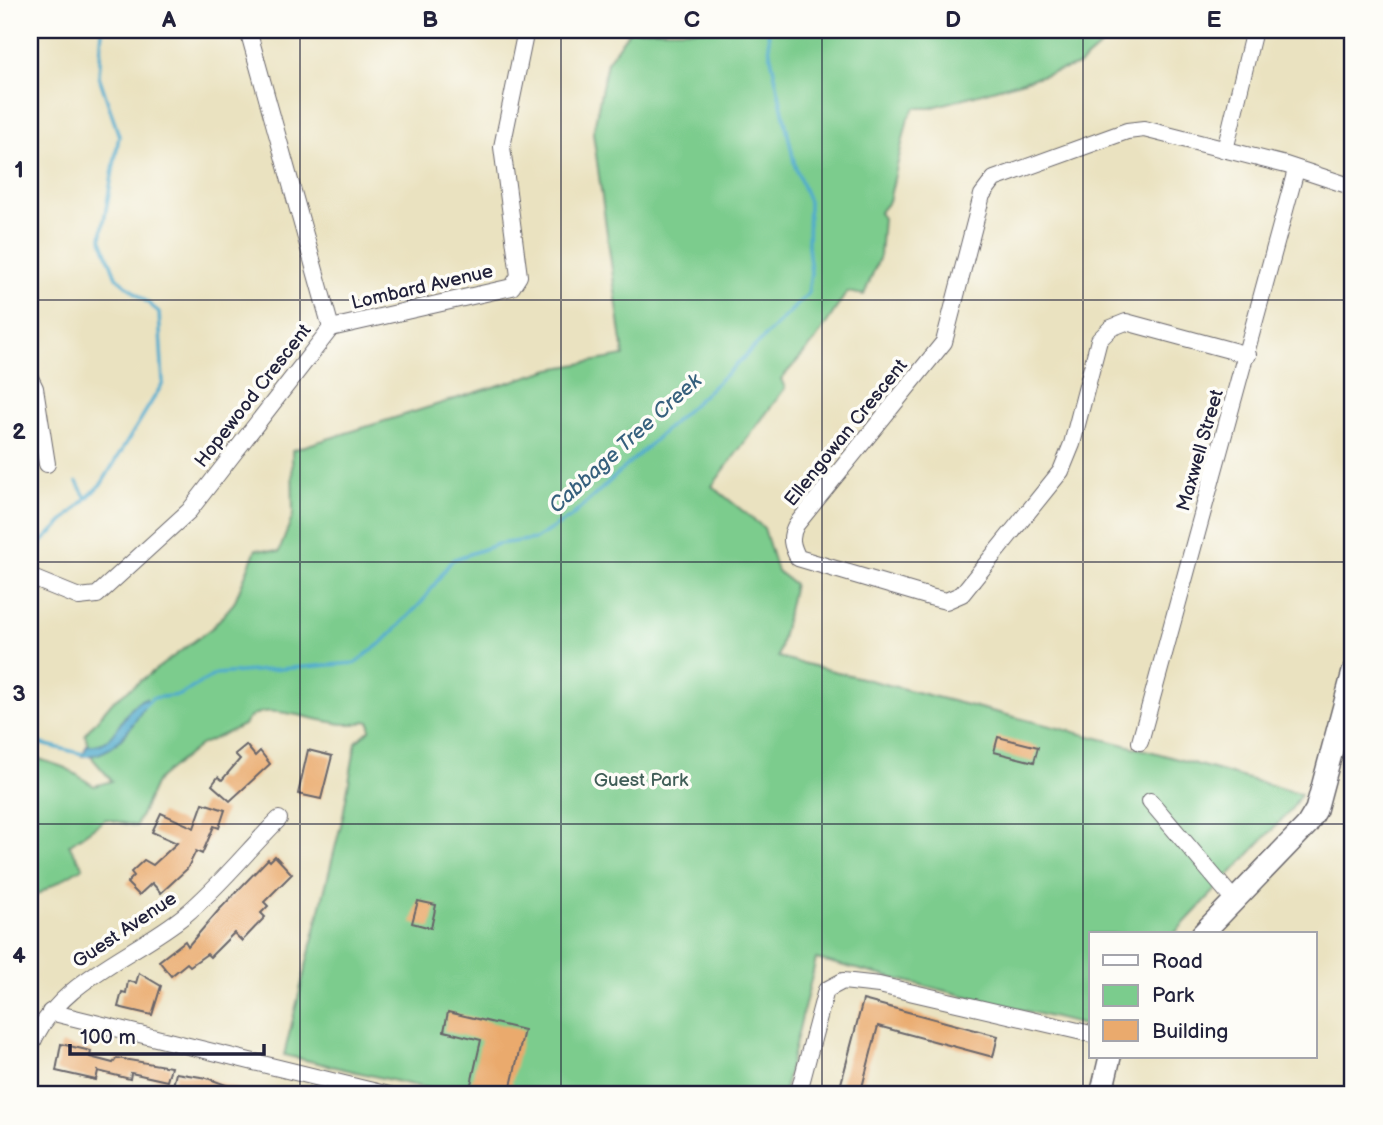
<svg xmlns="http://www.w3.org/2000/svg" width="1383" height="1125" font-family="'Balsamiq Sans',sans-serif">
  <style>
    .green { fill: #7bcc8d; stroke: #4e7764; stroke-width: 2 }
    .water { fill: #4fabcd; stroke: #386684; stroke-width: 2 }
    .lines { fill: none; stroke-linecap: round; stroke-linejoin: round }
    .stream { stroke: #4fabcd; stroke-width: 3.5 }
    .building { fill: #eaaa6d }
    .minor-casing { stroke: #68656a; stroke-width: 18 }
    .major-casing { stroke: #68656a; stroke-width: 24 }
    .minor { stroke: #fff; stroke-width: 16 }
    .major { stroke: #fff; stroke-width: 21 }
    .grid { fill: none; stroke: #22223b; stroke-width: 2; stroke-opacity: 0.55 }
    .labels { text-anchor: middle; stroke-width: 7; stroke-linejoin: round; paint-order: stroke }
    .street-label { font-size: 19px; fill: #22223b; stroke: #fdfcf7 }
    .park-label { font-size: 19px; fill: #415e58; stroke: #fdfcf7 }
    .water-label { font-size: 21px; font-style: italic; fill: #36607d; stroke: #fdfcf7 }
    .neatline { fill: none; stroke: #22223b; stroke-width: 2.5 }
    .grid-label { font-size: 23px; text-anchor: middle; font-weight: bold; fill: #22223b }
  </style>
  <rect width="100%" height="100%" fill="#fdfcf7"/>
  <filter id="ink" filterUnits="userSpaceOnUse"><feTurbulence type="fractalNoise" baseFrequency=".0143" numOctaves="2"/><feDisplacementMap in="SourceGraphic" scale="14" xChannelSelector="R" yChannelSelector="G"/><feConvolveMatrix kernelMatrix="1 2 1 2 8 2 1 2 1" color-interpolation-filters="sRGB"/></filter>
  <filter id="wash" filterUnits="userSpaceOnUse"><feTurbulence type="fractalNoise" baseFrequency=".00686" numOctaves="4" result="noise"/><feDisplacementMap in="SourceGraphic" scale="28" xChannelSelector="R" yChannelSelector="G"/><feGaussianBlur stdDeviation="1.57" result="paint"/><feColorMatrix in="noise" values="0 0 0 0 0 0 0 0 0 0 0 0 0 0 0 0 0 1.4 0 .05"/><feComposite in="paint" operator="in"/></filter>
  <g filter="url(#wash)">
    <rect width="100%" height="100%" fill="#eae2c0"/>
    <path class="green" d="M630,30h489l-40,35 -149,43h-15l-7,10 -19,83 -10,12 4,5 -3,38 -16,39 -17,-3 -32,49 -34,38 4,9 -73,98 52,42 13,43 17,13 -16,73 375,95 148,42 -11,17 -116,123h-83v93l-275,-68 -33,136h-328l-171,-40 59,-239 13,-74 14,-12v-8l-5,-1c-31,15 -103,-31 -121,4l-44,20 -43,35 -21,46 -30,-7 -37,26 14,22 -53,32v-143l36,12 28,18 18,-5 -19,-22 -8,-25 27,-32 101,-75 21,-24 22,-54 23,3 14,-37 -1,-65 259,-81 73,-13 -31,-223 14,-71z"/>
    <path class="water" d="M146,698l1,4c-16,26 -32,55 -65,54l5,-11c33,4 32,-39 59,-47z"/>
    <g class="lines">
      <g class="stream">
        <path d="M77,482l9,16"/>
        <path d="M30,554l72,-71 61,-100 -4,-71 -43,-35 -15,-39 18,-102 -20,-60 3,-46"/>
        <path d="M144,706l8,-8 28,-3 36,-21 139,-11 29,-22 38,-39 30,-42 46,-16 37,-5 36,-22 163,-150 74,-73 3,-21 -3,-27 1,-44 -14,-36 -25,-113 -2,-23"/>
        <path d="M30,741l57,14"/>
      </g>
    </g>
    <g id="blocks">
      <g class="building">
        <path d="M998,737l40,10 -4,15 -40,-10z"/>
        <path d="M246,745l9,11 5,-5 10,13 -40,37 -18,-16 6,-8 4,3 18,-21 -5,-5z"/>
        <path d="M308,750l24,6 -11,43 -23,-5z"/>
        <path d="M203,803l22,7 -6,18 -5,-2 -12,28 -6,-3 -9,18 -26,24 -9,-10 -13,12 -12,-12 7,-7 -3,-4 13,-12 9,5 24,-22 -25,-11 9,-19 33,15z"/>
        <path d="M275,856l17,18 -28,28 4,4 -7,7 4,4 -23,24 -8,-8 -24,24 -3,-3 -17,12 -3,-3 -16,13 -12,-15 26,-20 3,5 30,-35 50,-52 2,2z"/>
        <path d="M418,901l18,4 -5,23 -19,-5z"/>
        <path d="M139,973l22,13 -9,29 -34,-8 4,-15 4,1 2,-12 8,2z"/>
        <path d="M863,1000l135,36 -5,21 -115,-31 -18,69h-22z"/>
        <path d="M448,1012l76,18 -15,65 -40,-2 12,-53 -37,-9z"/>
        <path d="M61,1044l30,7 -1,6 23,6 4,-5 54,9 -4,14 -36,-8 -1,6 -32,-8 -2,9 -40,-9z"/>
        <path d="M176,1073l31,5 38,14 -1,3h-58l-14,-5z"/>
      </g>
    </g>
  </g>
  <g filter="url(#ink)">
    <use href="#blocks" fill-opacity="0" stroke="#68656a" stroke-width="2"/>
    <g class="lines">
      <g class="minor-casing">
        <g id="minor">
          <path d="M248,30l83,298"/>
          <path d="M1225,150l29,-120"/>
          <path d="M331,328l181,-41 7,-11 -17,-129 24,-117"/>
          <path d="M1248,355l-122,-33 -15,6 -12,12 -27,104 -11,27 -99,123 -16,7 -16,-4 -132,-39c-6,-12 -9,-20 -2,-33l148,-183 38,-147 12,-16 133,-48 17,-2 142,36 67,22"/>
          <path d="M30,378l5,10 12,76"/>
          <path d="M30,577l49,20 18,-2 92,-84 142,-183"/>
          <path d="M1140,742l156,-572"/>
          <path d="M1150,801l84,99"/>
          <path d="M50,1012l339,83"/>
          <path d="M30,1048c27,-68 102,-90 155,-133 34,-28 63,-65 94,-96"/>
          <path d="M798,1095l28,-105 17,-9 36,4 212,49"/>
        </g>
      </g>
      <g class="major-casing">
        <g id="major">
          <path d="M1202,934l105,-109 9,-15 37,-138"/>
          <path d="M1101,1095l9,-38"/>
        </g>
      </g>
      <use href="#minor" class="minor"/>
      <use href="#major" class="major"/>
    </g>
  </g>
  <path class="grid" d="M300,30v1065M561,30v1065M822,30v1065M1083,30v1065M30,300h1323M30,562h1323M30,824h1323"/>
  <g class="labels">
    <g class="street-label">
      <text transform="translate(422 286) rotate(-13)" y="7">Lombard Avenue</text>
      <text transform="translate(252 395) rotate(-52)" y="7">Hopewood Crescent</text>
      <text transform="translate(845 432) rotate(-51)" y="7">Ellengowan Crescent</text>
      <text transform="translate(1199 450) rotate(-74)" y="7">Maxwell Street</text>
      <text transform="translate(124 929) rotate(-34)" y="7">Guest Avenue</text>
    </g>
    <g class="park-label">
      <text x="641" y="786">Guest Park</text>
    </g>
    <g class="water-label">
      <text transform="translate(625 443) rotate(-42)" y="7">Cabbage Tree Creek</text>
    </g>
  </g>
  <rect width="1383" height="1125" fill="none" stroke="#fdfcf7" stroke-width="77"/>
  <rect x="1089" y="932" width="228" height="126" fill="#fdfcf7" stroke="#a5a5ac" stroke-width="2"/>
  <rect x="1103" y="955" width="35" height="10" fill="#ffffff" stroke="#a5a5ac" stroke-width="2"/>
  <text x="1152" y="968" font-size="21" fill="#22223b">Road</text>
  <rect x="1103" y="985" width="35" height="21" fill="#7bcc8d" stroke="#a5a5ac" stroke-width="2"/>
  <text x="1152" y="1002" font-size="21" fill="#22223b">Park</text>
  <rect x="1103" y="1020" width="35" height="21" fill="#eaaa6d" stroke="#a5a5ac" stroke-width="2"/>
  <text x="1152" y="1038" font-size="21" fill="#22223b">Building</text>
  <path d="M70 1044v10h194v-10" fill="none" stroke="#22223b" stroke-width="3.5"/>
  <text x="80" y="1044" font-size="21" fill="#22223b" stroke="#fdfcf7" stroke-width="5" paint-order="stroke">100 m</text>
  <rect x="38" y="38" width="1306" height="1048" class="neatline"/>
  <g class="grid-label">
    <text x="169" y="27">A</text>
    <text x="430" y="27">B</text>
    <text x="692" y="27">C</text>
    <text x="953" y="27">D</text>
    <text x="1214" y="27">E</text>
    <text x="19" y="177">1</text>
    <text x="19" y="439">2</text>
    <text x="19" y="701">3</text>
    <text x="19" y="963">4</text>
  </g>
</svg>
